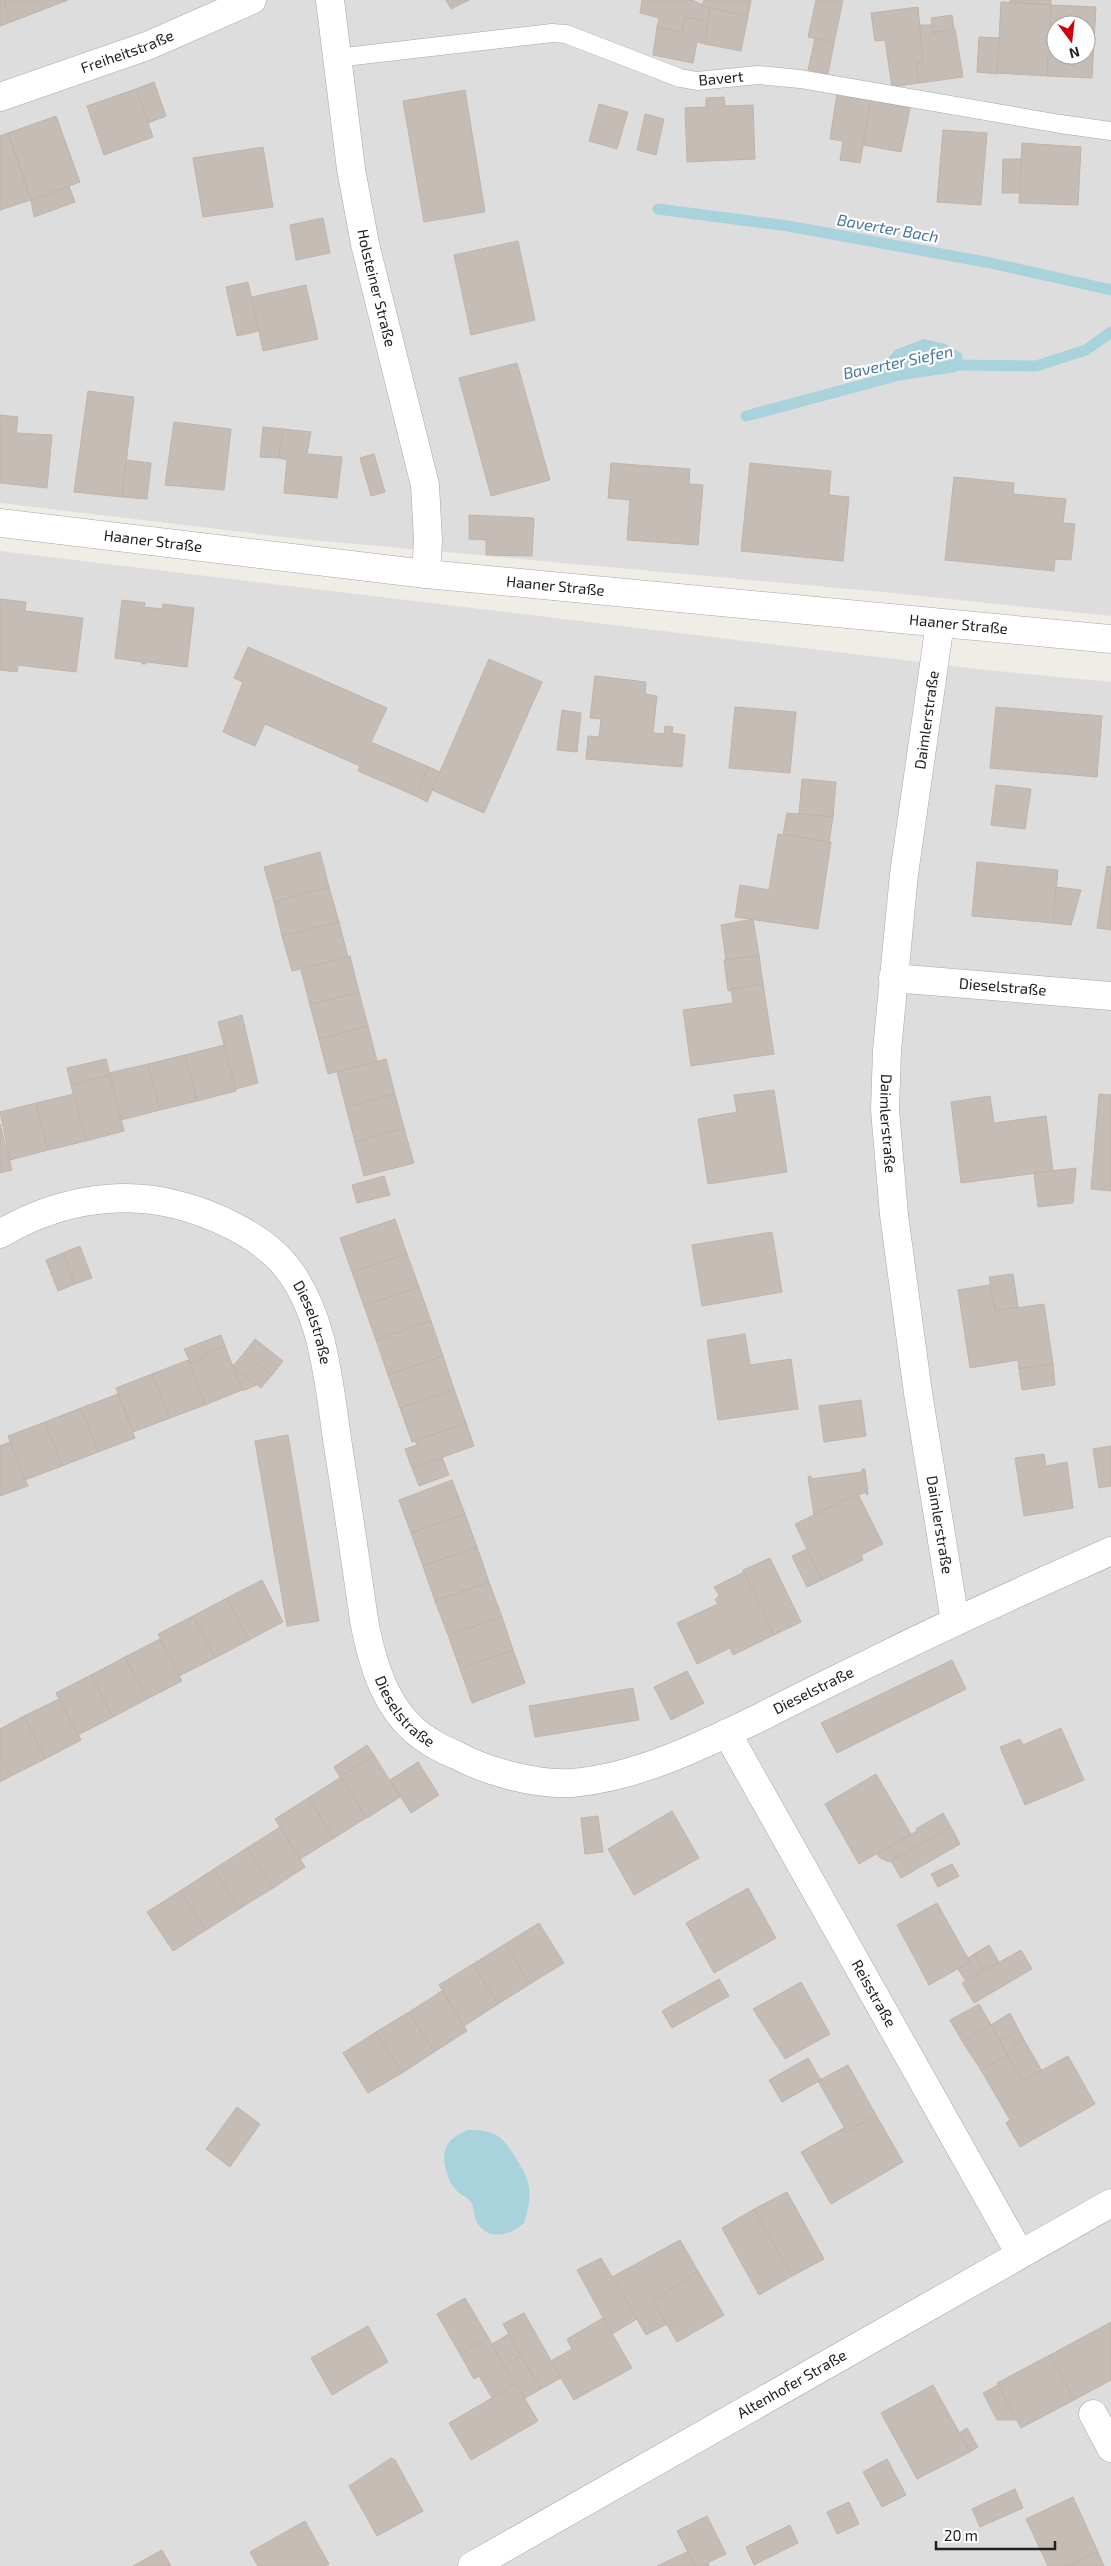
<svg xmlns="http://www.w3.org/2000/svg" width="1111" height="2566" font-family="'Exo 2',sans-serif">
  <style>
    .residential { fill: #dedddd; fill-rule: evenodd }
    .water { fill: #a8d3dd }
    .lines { fill: none; stroke-linecap: round; stroke-linejoin: round }
    .stream { stroke: #a8d3dd; stroke-width: 11 }
    .building { fill: #c5bcb6; stroke: #c2b3a9; fill-rule: evenodd }
    .service-casing { stroke: #a7a7a7; stroke-width: 19 }
    .minor-casing { stroke: #a7a7a7; stroke-width: 29 }
    .service { stroke: #fff; stroke-width: 18 }
    .minor { stroke: #fff; stroke-width: 28 }
    .labels { text-anchor: middle; stroke-width: 4.5; stroke-linejoin: round; paint-order: stroke }
    .street-label { font-size: 15px; fill: #202020; stroke: #fff }
    .water-label { font-size: 16px; font-style: italic; fill: #47769e; stroke: #fff }
  </style>
  <rect width="100%" height="100%" fill="#f0ede6"/>
  <g class="residential">
    <path d="M0,0h1111v616l-218,-23 -592,-54 -301,-36zM1056,25h30v30h-30z"/>
    <path d="M0,551l986,119 125,12v1884h-1111z"/>
  </g>
  <g class="water">
    <path d="M924,339l21,5 16,9 4,13 -9,6 -73,11 -6,-3 -3,-6 21,-24z"/>
    <path d="M467,2130c10,0 22,0 31,6 7,5 13,14 17,21 17,25 18,37 9,66 -13,12 -34,18 -46,1 -5,-7 -3,-16 -7,-22 -3,-5 -11,-7 -15,-12 -10,-12 -18,-36 -5,-50 4,-4 11,-7 16,-10z"/>
  </g>
  <g class="lines">
    <g class="stream">
      <path d="M658,209l130,17 203,37 120,27"/>
      <path d="M952,365l84,1 50,-16 25,-18"/>
      <path d="M746,416l146,-39"/>
    </g>
  </g>
  <g class="building">
    <path d="M0,0h3l8,22 -11,4z"/>
    <path d="M3,0h65l-57,22z"/>
    <path d="M446,0h23l-18,9z"/>
    <path d="M642,0h50l18,8 -3,13 -22,-4 -3,15 -25,-5 2,-9 -19,-5z"/>
    <path d="M704,0h47l-3,16 -38,-8 -8,-3z"/>
    <path d="M816,0h27l-9,43 -26,-6z"/>
    <path d="M1010,0h41v5l-41,-3z"/>
    <path d="M1001,2l50,3 -4,71 -50,-3z"/>
    <path d="M1051,5l45,2 -4,71 -45,-2zM1056,25h30v30h-30z"/>
    <path d="M918,7l5,55 -7,2 3,19 -27,4 -7,-47 -10,1 -4,-28z"/>
    <path d="M710,8l38,8 -7,35 -36,-7z"/>
    <path d="M952,15l2,15 -21,3 -2,-15z"/>
    <path d="M685,17l22,4 -2,23 -8,-2 -4,21 -40,-8 4,-28 25,5z"/>
    <path d="M920,25h12l1,8 22,-4 8,48 -44,6 -3,-19 7,-2z"/>
    <path d="M979,37l20,1 -2,36 -20,-2z"/>
    <path d="M815,38l19,5 -6,31 -20,-4z"/>
    <path d="M154,82l12,34 -18,7 -12,-34z"/>
    <path d="M136,89l17,48 -49,18 -17,-49z"/>
    <path d="M465,90l20,122 -61,10 -21,-121z"/>
    <path d="M837,94l34,6 -11,63 -20,-3 3,-19 -13,-2z"/>
    <path d="M724,97l1,9 28,-1 2,54 -68,3 -2,-54 21,-1v-9z"/>
    <path d="M871,100l39,8 -9,44 -38,-7z"/>
    <path d="M599,104l29,8 -11,37 -28,-8z"/>
    <path d="M645,114l19,5 -8,36 -19,-5z"/>
    <path d="M56,116l24,66 -49,18 -23,-67z"/>
    <path d="M943,130l44,3 -6,72 -44,-3z"/>
    <path d="M8,133l23,67 -31,10v-74z"/>
    <path d="M1022,143l59,4 -3,58 -59,-2z"/>
    <path d="M263,147l10,60 -70,10 -10,-59z"/>
    <path d="M1003,159h18l-1,34h-18z"/>
    <path d="M69,186l6,16 -41,15 -3,-17z"/>
    <path d="M323,218l7,35 -34,7 -6,-35z"/>
    <path d="M518,241l17,79 -64,15 -17,-80z"/>
    <path d="M248,282l11,49 -22,5 -11,-49z"/>
    <path d="M306,285l12,54 -55,12 -11,-54z"/>
    <path d="M517,363l33,117 -59,16 -32,-118z"/>
    <path d="M88,391l46,6 -12,100 -48,-5z"/>
    <path d="M0,415l18,2 -2,16 36,2 -5,53 -47,-5z"/>
    <path d="M174,422l57,7 -7,61 -59,-5z"/>
    <path d="M263,427l20,2 -4,29 -19,-1z"/>
    <path d="M283,429l28,3 -4,22 35,3 -5,41 -53,-5 3,-33 -8,-2z"/>
    <path d="M374,454l11,38 -14,4 -11,-38z"/>
    <path d="M126,460l25,3 -4,36 -25,-2z"/>
    <path d="M611,463l79,6 -1,15 14,1 -5,60 -71,-5 3,-40 -22,-2z"/>
    <path d="M750,463l81,8 -2,24 20,2 -6,64 -102,-10z"/>
    <path d="M954,477l60,6 -1,11 53,5 -3,24 12,1 -4,36 -16,-1 -1,12 -109,-11z"/>
    <path d="M469,515l65,3 -2,38 -46,-1v-15l-17,-1z"/>
    <path d="M0,599l26,3 -1,9 58,7 -7,54 -58,-7 -1,7 -17,-2z"/>
    <path d="M122,600l23,3 -1,4 18,2 1,-5 31,4 -7,59 -40,-5 -1,2h-4v-2l-27,-4z"/>
    <path d="M248,647l139,61 -16,34 58,25 -13,29 -58,-25 2,-5 -95,-42 -10,22 -32,-14 20,-50 -9,-4z"/>
    <path d="M489,659l53,23 -58,131 -52,-23z"/>
    <path d="M595,676l51,6 -1,12 12,2 -4,37 11,1 1,-8 8,1 -1,6 13,2 -3,32 -96,-8 2,-23 11,1 2,-18 -11,-1z"/>
    <path d="M735,707l61,5 -6,61 -61,-5z"/>
    <path d="M996,707l106,9 -5,61 -107,-9z"/>
    <path d="M562,710l19,3 -4,39 -20,-2z"/>
    <path d="M429,767l11,5 -13,30 -11,-6z"/>
    <path d="M802,779l34,3 -3,35 -34,-3z"/>
    <path d="M996,785l35,4 -6,40 -34,-4z"/>
    <path d="M787,813l46,4 -4,25 -46,-8z"/>
    <path d="M778,834l53,8 -13,87 -83,-12 5,-32 29,5z"/>
    <path d="M320,852l9,35 -55,15 -10,-35z"/>
    <path d="M977,862l81,8 -5,53 -81,-7z"/>
    <path d="M1107,866l4,1v63l-14,-2z"/>
    <path d="M329,887l10,35 -57,14 -8,-34z"/>
    <path d="M1056,887l25,3 -10,35 -18,-2z"/>
    <path d="M753,919l6,36 -33,5 -5,-35z"/>
    <path d="M339,922l9,35 -56,14 -10,-35z"/>
    <path d="M759,955l4,29 -35,7 -4,-31z"/>
    <path d="M350,956l9,36 -49,13 -9,-35z"/>
    <path d="M763,984l11,70 -83,12 -8,-56 50,-7 -2,-14z"/>
    <path d="M359,992l9,34 -49,13 -9,-34z"/>
    <path d="M242,1015l16,68 -22,6 -18,-67z"/>
    <path d="M368,1026l9,35 -49,13 -9,-35z"/>
    <path d="M224,1045l12,46 -39,10 -12,-46z"/>
    <path d="M185,1055l12,46 -37,9 -12,-46z"/>
    <path d="M106,1059l4,16 -39,10 -4,-17z"/>
    <path d="M386,1059l9,35 -49,13 -9,-35z"/>
    <path d="M148,1064l12,46 -39,10 -12,-47z"/>
    <path d="M110,1075l14,56 -38,10 -15,-56z"/>
    <path d="M774,1090l13,82 -79,12 -10,-65 39,-7 -3,-17z"/>
    <path d="M74,1094l12,47 -38,9 -12,-47z"/>
    <path d="M395,1094l9,34 -49,14 -9,-35z"/>
    <path d="M1099,1094l12,1v96l-20,-2z"/>
    <path d="M990,1096l4,27 52,-7 7,55 -92,12 -10,-81z"/>
    <path d="M36,1103l12,47 -38,10 -10,-48z"/>
    <path d="M0,1124l12,46 -12,3z"/>
    <path d="M404,1128l10,35 -50,13 -9,-34z"/>
    <path d="M1076,1168l-3,35 -35,4 -4,-34z"/>
    <path d="M384,1176l6,19 -33,8 -5,-18z"/>
    <path d="M395,1219l12,35 -55,18 -12,-34z"/>
    <path d="M772,1232l10,60 -80,14 -10,-61z"/>
    <path d="M80,1246l12,32 -17,6 -12,-31z"/>
    <path d="M63,1253l12,31 -17,7 -12,-31z"/>
    <path d="M407,1254l12,33 -55,19 -12,-34z"/>
    <path d="M1013,1274l5,33 -23,4 -6,-34z"/>
    <path d="M990,1285l5,26 49,-7 9,60 -34,5 -1,-9 -48,8 -12,-78z"/>
    <path d="M419,1287l12,34 -55,19 -12,-34z"/>
    <path d="M431,1321l12,35 -55,19 -12,-35z"/>
    <path d="M745,1334l5,31 41,-6 7,50 -80,11 -11,-80z"/>
    <path d="M221,1335l4,11 -23,9 1,3 -12,5 -7,-14z"/>
    <path d="M255,1339l28,22 -11,14 -28,-22z"/>
    <path d="M225,1346l17,44 -37,15 -17,-45 3,3 12,-5 -1,-3z"/>
    <path d="M244,1353l28,22 -11,13 -28,-22z"/>
    <path d="M443,1356l11,33 -54,19 -12,-33z"/>
    <path d="M188,1360l17,45 -35,13 -18,-44z"/>
    <path d="M1053,1364l2,21 -33,5 -3,-21z"/>
    <path d="M233,1366l23,19 -13,6z"/>
    <path d="M152,1374l18,44 -37,14 -17,-44z"/>
    <path d="M454,1389l12,34 -54,19 -12,-34z"/>
    <path d="M118,1394l17,44 -37,14 -17,-44z"/>
    <path d="M861,1400l5,36 -42,6 -5,-36z"/>
    <path d="M81,1408l17,44 -36,14 -17,-44z"/>
    <path d="M45,1422l17,44 -37,14 -17,-44z"/>
    <path d="M466,1423l8,23 -62,22 -7,-19 12,-4 -2,-4z"/>
    <path d="M288,1435l31,186 -32,5 -32,-185z"/>
    <path d="M10,1442l18,44 -28,10v-50z"/>
    <path d="M1111,1446v40l-12,2 -6,-39z"/>
    <path d="M1044,1454l2,12 21,-4 6,46 -49,8 -9,-58z"/>
    <path d="M442,1457l7,18 -30,11 -7,-18z"/>
    <path d="M862,1469h3l3,25 -2,1v-3l-7,3 -1,-1 -44,21 -6,-38 3,-1v3l51,-7z"/>
    <path d="M452,1480l13,34 -54,19 -12,-33z"/>
    <path d="M858,1494l25,50 -22,11 2,5 -41,20 -27,-56z"/>
    <path d="M465,1514l12,33 -54,19 -12,-33z"/>
    <path d="M477,1547l12,35 -54,19 -12,-35z"/>
    <path d="M807,1549l15,31 -15,7 -15,-31z"/>
    <path d="M770,1558l31,64 -27,13 -31,-65z"/>
    <path d="M744,1572l30,63 -41,20 -3,-7 -33,16 -20,-41 41,-19 -3,-4 4,-5 -5,-8z"/>
    <path d="M262,1580l21,42 -34,18 -22,-42z"/>
    <path d="M489,1582l13,35 -54,18 -13,-34z"/>
    <path d="M227,1598l22,42 -34,18 -22,-42z"/>
    <path d="M193,1616l22,42 -36,18 -21,-42z"/>
    <path d="M502,1617l11,33 -53,19 -12,-34z"/>
    <path d="M160,1639l22,42 -35,18 -22,-42z"/>
    <path d="M513,1650l12,33 -53,20 -12,-34z"/>
    <path d="M125,1657l22,42 -34,18 -22,-42z"/>
    <path d="M952,1660l14,29 -129,64 -16,-30z"/>
    <path d="M687,1671l17,32 -33,17 -17,-33z"/>
    <path d="M91,1675l22,42 -35,18 -22,-42z"/>
    <path d="M633,1688l6,32 -104,17 -6,-31z"/>
    <path d="M59,1699l22,41 -36,19 -21,-43z"/>
    <path d="M24,1716l21,43 -34,17 -11,-21v-26z"/>
    <path d="M1061,1728l23,52 -59,25 -25,-58 20,-8 3,6z"/>
    <path d="M367,1745l7,10 -34,22 -6,-10z"/>
    <path d="M0,1755l11,21 -11,6z"/>
    <path d="M374,1755l26,42 -33,21 -27,-41z"/>
    <path d="M418,1762l21,33 -28,18 -21,-33z"/>
    <path d="M876,1774l35,60 -52,30 -34,-60z"/>
    <path d="M341,1777l25,41 -32,20 -26,-40z"/>
    <path d="M308,1798l26,40 -34,21 -25,-40z"/>
    <path d="M672,1811l27,47 -65,37 -26,-46z"/>
    <path d="M943,1813l8,14 -62,35 -9,-4 -3,-4 40,-23 -1,-2z"/>
    <path d="M598,1816l5,36 -18,2 -4,-36z"/>
    <path d="M280,1827l25,40 -32,21 -26,-40z"/>
    <path d="M951,1827l9,17 -59,34 -10,-17z"/>
    <path d="M247,1848l26,40 -34,21 -25,-40z"/>
    <path d="M952,1864l7,12 -21,11 -7,-13z"/>
    <path d="M214,1869l25,40 -33,21 -26,-39z"/>
    <path d="M748,1888l28,50 -62,35 -28,-50z"/>
    <path d="M180,1891l26,39 -33,21 -26,-39z"/>
    <path d="M937,1903l33,59 -41,23 -32,-60z"/>
    <path d="M539,1923l25,40 -34,21 -25,-40z"/>
    <path d="M505,1944l25,40 -32,20 -25,-40z"/>
    <path d="M989,1945l10,17 -16,9 -9,-17z"/>
    <path d="M1021,1950l11,19 -58,34 -12,-20z"/>
    <path d="M974,1954l9,17 -18,9 -7,-11 12,-7 -2,-4z"/>
    <path d="M473,1964l25,40 -34,22 -25,-41z"/>
    <path d="M719,1979l10,17 -57,32 -10,-17z"/>
    <path d="M801,1982l29,52 -45,25 -32,-50z"/>
    <path d="M442,1991l25,40 -33,21 -25,-40z"/>
    <path d="M979,2004l12,21 -29,16 -12,-21z"/>
    <path d="M409,2012l25,40 -32,21 -26,-41z"/>
    <path d="M1010,2013l14,27 -8,5 -6,-10 -10,6 -9,-16z"/>
    <path d="M991,2025l16,30 -26,15 -19,-29z"/>
    <path d="M376,2032l26,41 -34,20 -25,-40z"/>
    <path d="M1010,2035l6,10 -9,10 -7,-14z"/>
    <path d="M1024,2040l18,31 -20,10 -15,-26 9,-10z"/>
    <path d="M1007,2055l15,26 46,-25 27,48 -75,43 -14,-24 4,-3 -29,-50z"/>
    <path d="M808,2058l13,22 -39,22 -13,-22z"/>
    <path d="M848,2065l28,50 -29,17 -29,-51z"/>
    <path d="M237,2107l23,17 -30,43 -24,-18z"/>
    <path d="M876,2115l27,47 -72,42 -30,-52 43,-24 3,4z"/>
    <path d="M787,2192l37,67 -32,17 -38,-67z"/>
    <path d="M754,2209l38,67 -33,19 -37,-67z"/>
    <path d="M680,2240l18,31 -45,30 14,23 -21,11 -34,-58z"/>
    <path d="M601,2258l36,61 -25,15 -35,-64z"/>
    <path d="M698,2271l26,44 -47,27 -24,-41z"/>
    <path d="M465,2298l23,39 -28,17 -23,-40z"/>
    <path d="M524,2313l37,65 -20,11 -38,-65z"/>
    <path d="M603,2318l29,50 -58,32 -23,-39 21,-12 -5,-10z"/>
    <path d="M1111,2322v58l-37,20 -24,-45z"/>
    <path d="M368,2326l20,36 -56,33 -21,-37z"/>
    <path d="M509,2334l12,22 -17,9 -12,-21z"/>
    <path d="M488,2337l27,48 -23,13 -13,-22 -5,3 -14,-25z"/>
    <path d="M1050,2355l24,45 -53,28 -24,-45z"/>
    <path d="M521,2356l20,33 -16,9 -21,-33z"/>
    <path d="M516,2384l22,37 -67,39 -22,-37z"/>
    <path d="M933,2385l37,67 -53,27 -36,-66z"/>
    <path d="M998,2385l19,35h-20l-14,-27z"/>
    <path d="M967,2428l11,19 -8,5 -11,-19z"/>
    <path d="M391,2458l4,2 28,51 -46,25 -28,-50z"/>
    <path d="M887,2459l19,36 -24,12 -19,-35z"/>
    <path d="M1015,2489l8,19 -43,19 -8,-18z"/>
    <path d="M1073,2497l25,55 -31,14h-19l-22,-47z"/>
    <path d="M849,2502l10,22 -22,10 -10,-22z"/>
    <path d="M707,2516l19,38 -17,8 -1,4h-13l-18,-35z"/>
    <path d="M305,2521l24,43 -4,2h-67l-8,-14z"/>
    <path d="M790,2525l8,18 -44,22 -8,-18z"/>
    <path d="M162,2550l9,16h-38z"/>
    <path d="M687,2552l8,14h-38z"/>
    <path d="M1098,2552l6,14h-37z"/>
  </g>
  <g class="lines">
    <g class="service-casing">
      <g id="service">
        <path id="s1" d="M336,58l216,-25 14,1 114,44 17,3 61,-6 42,4 260,45 51,7"/>
      </g>
    </g>
    <g class="minor-casing">
      <g id="minor">
        <path id="s2" d="M330,0l21,169 14,75 60,241 3,55 -2,34"/>
        <path id="s3" d="M0,97l147,-51 105,-46"/>
        <path id="s4" d="M0,523l426,51 685,65"/>
        <path id="s5" d="M940,623l-36,251 -17,176 -2,60 9,105 24,178 37,228"/>
        <path id="s6" d="M893,978l218,18"/>
        <path id="s7" d="M0,1234c54,-32 117,-45 178,-29 36,9 83,31 107,60 41,50 44,125 54,187 9,56 17,112 25,168 8,44 23,96 65,121 8,6 18,10 27,14 32,17 80,30 116,28 67,-6 131,-38 191,-67 41,-21 82,-41 123,-61 74,-37 149,-70 225,-104"/>
        <path id="s8" d="M727,1733l293,521"/>
        <path d="M1093,2414l18,34"/>
        <path id="s9" d="M472,2566l639,-363"/>
      </g>
    </g>
    <use href="#service" class="service"/>
    <use href="#minor" class="minor"/>
  </g>
  <g class="labels">
    <g class="street-label">
      <text dy="5" stroke="none"><textPath href="#s3" startOffset="135">Freiheitstraße</textPath></text>
      <text dy="5" stroke="none"><textPath href="#s1" startOffset="395">Bavert</textPath></text>
      <text dy="5" stroke="none"><textPath href="#s2" startOffset="292">Holsteiner Straße</textPath></text>
      <text dy="5" stroke="none"><textPath href="#s4" startOffset="154">Haaner Straße</textPath></text>
      <text dy="5" stroke="none"><textPath href="#s4" startOffset="559">Haaner Straße</textPath></text>
      <text dy="5" stroke="none"><textPath href="#s4" startOffset="964">Haaner Straße</textPath></text>
      <text transform="translate(927 720) rotate(-82)" y="5">Daimlerstraße</text>
      <text dy="5" stroke="none"><textPath href="#s6" startOffset="110">Dieselstraße</textPath></text>
      <text dy="5" stroke="none"><textPath href="#s5" startOffset="504">Daimlerstraße</textPath></text>
      <text dy="5" stroke="none"><textPath href="#s7" startOffset="374">Dieselstraße</textPath></text>
      <text dy="5" stroke="none"><textPath href="#s5" startOffset="909">Daimlerstraße</textPath></text>
      <text dy="5" stroke="none"><textPath href="#s7" startOffset="1229">Dieselstraße</textPath></text>
      <text dy="5" stroke="none"><textPath href="#s7" startOffset="779">Dieselstraße</textPath></text>
      <text dy="5" stroke="none"><textPath href="#s8" startOffset="299">Reisstraße</textPath></text>
      <text dy="5" stroke="none"><textPath href="#s9" startOffset="368">Altenhofer Straße</textPath></text>
    </g>
    <g class="water-label">
      <text transform="translate(888 228) rotate(10)" y="6">Baverter Bach</text>
      <text transform="translate(898 362) rotate(-12)" y="6">Baverter Siefen</text>
    </g>
  </g>
  <g transform="translate(1071 40) rotate(165)"><circle r="24" fill="#ffffff" stroke="#a6a6a6"/>
  <path d="M0-4L9 19L0 12L-9 19Z" fill="#cc040a"/>
  <text y="-8" font-size="14" font-weight="bold" text-anchor="middle" fill="#202020">N</text>
  </g>
  <path d="M936 2541v8h119v-8" fill="none" stroke="#202020" stroke-width="2.5"/>
  <text x="944" y="2541" font-size="15" fill="#202020" stroke="#ffffff" stroke-width="4" paint-order="stroke">20 m</text>
</svg>
